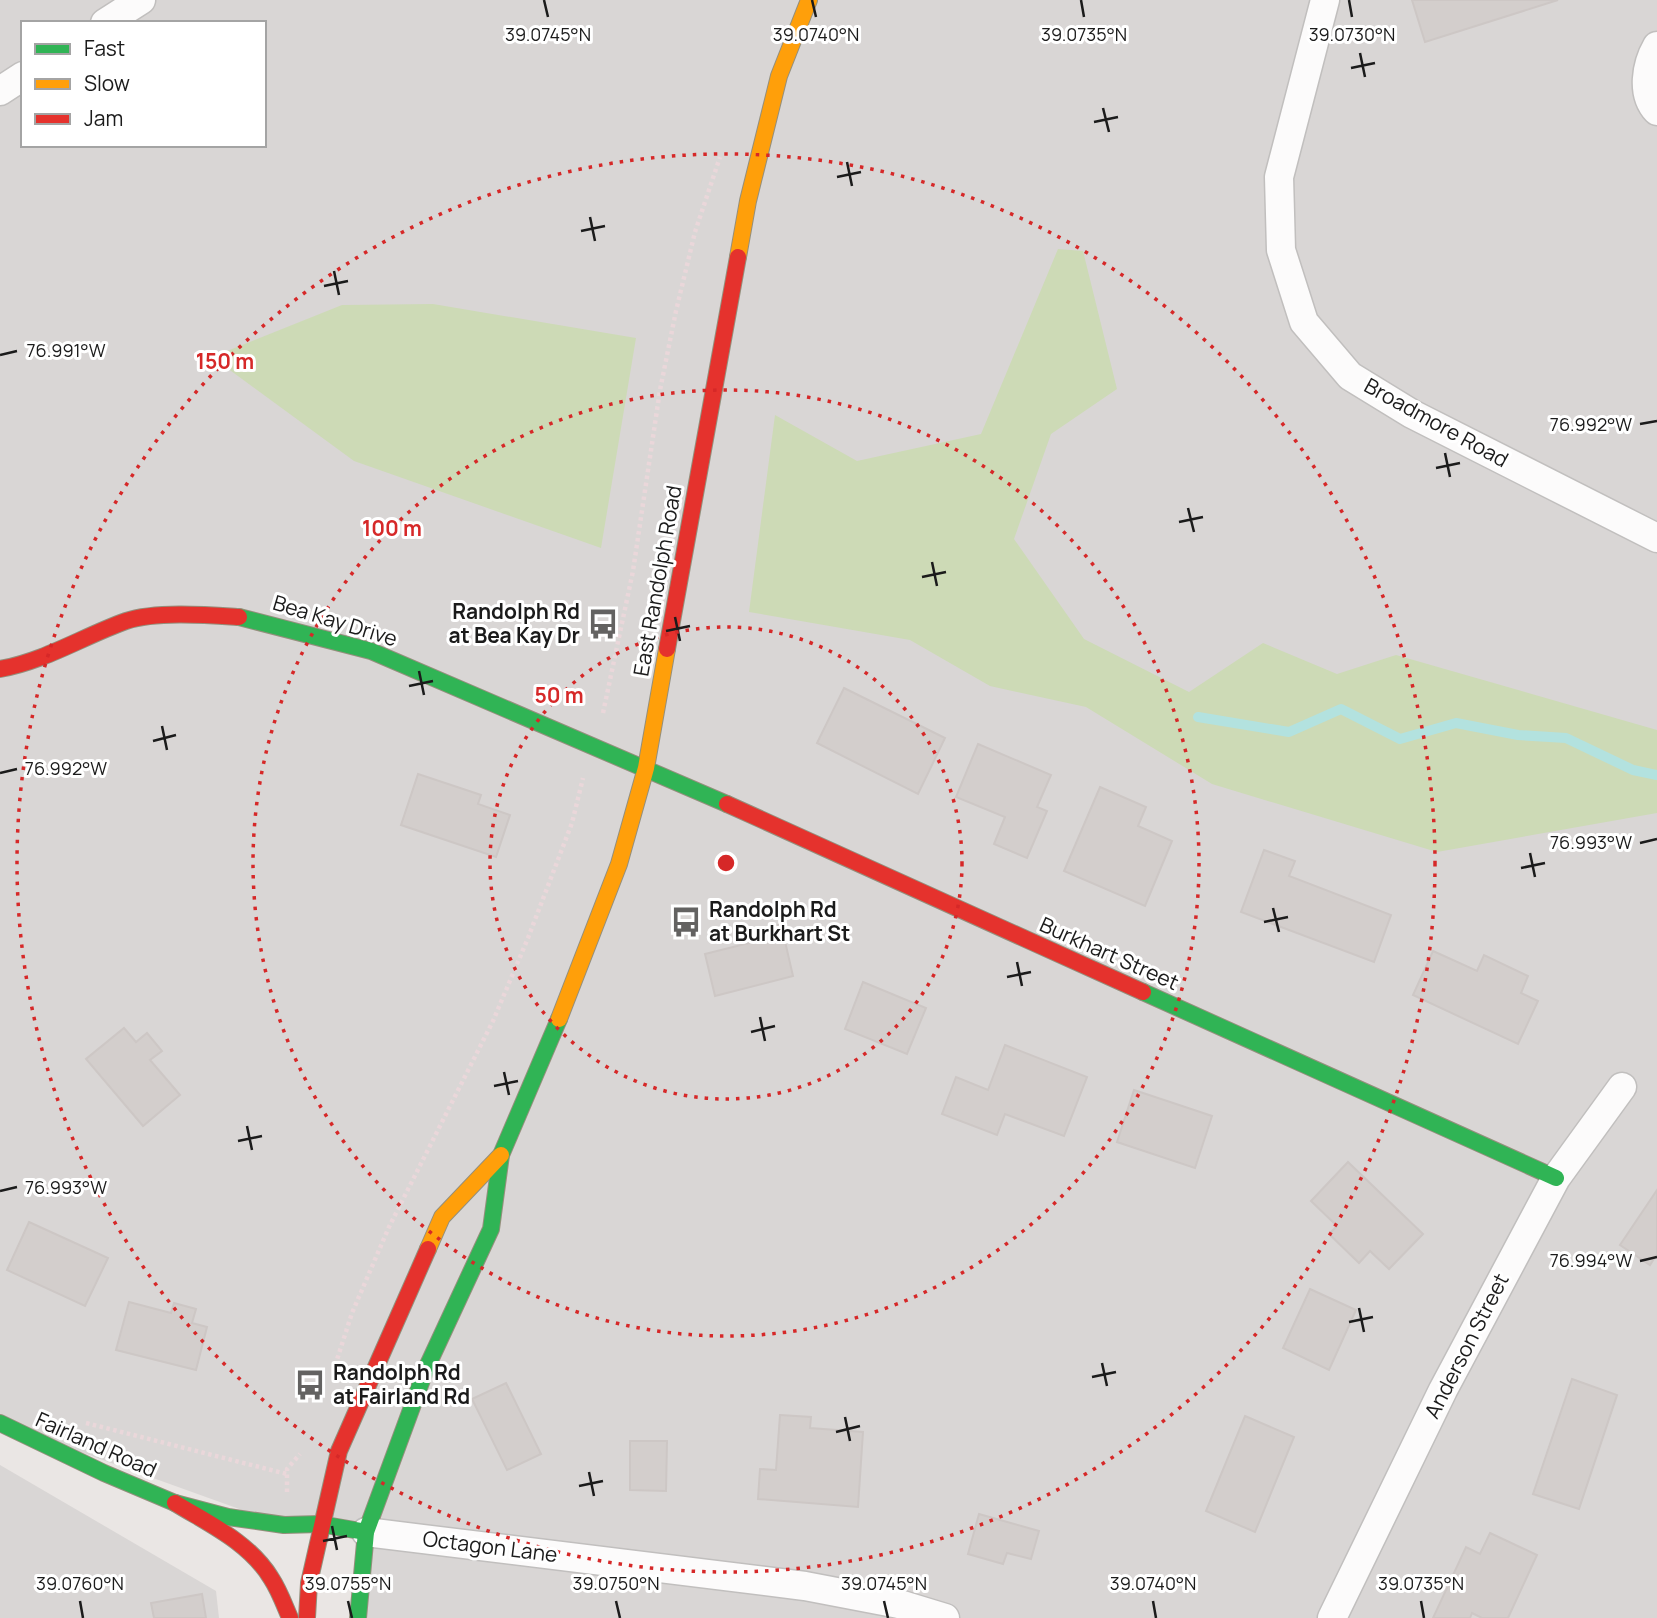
<svg xmlns="http://www.w3.org/2000/svg" width="1657" height="1618" font-family="Manrope,sans-serif">
  <style>
    .residential { fill: #d9d6d5; fill-rule: evenodd }
    .forest { fill: #cddab6 }
    .lines { fill: none; stroke-linecap: round; stroke-linejoin: round }
    .stream { stroke: #b3e2df; stroke-width: 10 }
    .building { fill: #d3cecc; stroke: #cdc7c5; stroke-width: 2 }
    .street-casing { stroke: #c1bfbe; stroke-width: 31 }
    .fast-casing { stroke: #948f7c; stroke-width: 18 }
    .slow-casing { stroke: #948f7c; stroke-width: 18 }
    .jam-casing { stroke: #948f7c; stroke-width: 18 }
    .path { stroke: #ead7da; stroke-width: 4.5; stroke-dasharray: 3.5 3.5; stroke-linecap: butt }
    .street { stroke: #fcfbfb; stroke-width: 28 }
    .fast { stroke: #30b455; stroke-width: 16 }
    .slow { stroke: #ff9f0a; stroke-width: 16 }
    .jam { stroke: #e5322d; stroke-width: 16 }
    .ticks { fill: none; stroke: #1b1b1b; stroke-width: 2.5 }
    .ring { fill: none; stroke: #d62828; stroke-width: 3.5; stroke-dasharray: 3.5 7 }
    .labels { text-anchor: middle; stroke-width: 6; stroke-linejoin: round; paint-order: stroke }
    .street-label { font-size: 21px; fill: #1b1b1b; stroke: #fff }
    .poi-label { font-size: 21px; font-weight: bold; fill: #1b1b1b; stroke: #fff; text-anchor: start }
    .ticks-label { font-size: 18px; text-anchor: middle; fill: #1b1b1b; stroke: #fff; stroke-width: 6; stroke-linejoin: round; paint-order: stroke }
    .centre { fill: #d62828; stroke: #fff; stroke-width: 3.5 }
    .ring-label { font-size: 21px; text-anchor: middle; font-weight: bold; fill: #d62828; stroke: #fff; stroke-width: 6; stroke-linejoin: round; paint-order: stroke }
  </style>
  <rect width="100%" height="100%" fill="#eae6e4"/>
  <g class="residential">
    <path d="M0,0h1657v1618h-1299l8,-86 -82,-7 -284,-102zM23,23h241v122h-241z"/>
    <path d="M0,1465l216,126 3,27h-219z"/>
  </g>
  <g class="forest">
    <path d="M1058,249l25,2 34,138 -66,45 -37,105 70,100 105,53 74,-49 74,31 59,-19 261,75v83l-220,39 -225,-68 -126,-77 -96,-21 -80,-46 -161,-28 26,-197 82,46 124,-27z"/>
    <path d="M433,304l203,34 -35,210 -247,-87 -142,-104 130,-52z"/>
  </g>
  <g class="lines">
    <path class="stream" d="M1198,717l91,15 52,-23 59,30 56,-16 62,12 48,3 67,32 24,5"/>
  </g>
  <g class="building">
    <path d="M1412,0h146l-133,42z"/>
    <path d="M844,688l101,50 -27,56 -101,-51z"/>
    <path d="M978,744l73,31 -14,32 10,4 -20,47 -33,-14 11,-27 -49,-20z"/>
    <path d="M418,774l63,21 -3,9 32,11 -14,42 -95,-32z"/>
    <path d="M1100,787l46,20 -8,19 34,15 -27,65 -81,-35z"/>
    <path d="M1264,850l31,11 -6,15 102,39 -17,47 -133,-50z"/>
    <path d="M781,924l12,52 -78,20 -10,-42 48,-12 -2,-10z"/>
    <path d="M1433,951l44,20 7,-16 44,21 -7,17 17,8 -20,43 -105,-49z"/>
    <path d="M863,982l63,26 -19,46 -62,-25z"/>
    <path d="M124,1028l12,14 11,-9 15,18 -12,9 30,35 -37,31 -57,-67z"/>
    <path d="M1005,1045l82,32 -23,59 -59,-22 -8,21 -55,-21 14,-37 32,13z"/>
    <path d="M1134,1090l78,26 -17,52 -78,-26z"/>
    <path d="M1348,1162l75,72 -34,35 -19,-18 -11,12 -30,-29 8,-8 -26,-25z"/>
    <path d="M1657,1190v64l-7,11 -30,-20z"/>
    <path d="M29,1222l79,36 -23,48 -78,-36z"/>
    <path d="M1310,1289l46,21 -27,60 -46,-22z"/>
    <path d="M129,1302l42,11 3,-10 22,6 -4,14 15,4 -11,43 -80,-20z"/>
    <path d="M1572,1379l45,16 -38,114 -46,-15z"/>
    <path d="M506,1383l35,71 -34,16 -35,-71z"/>
    <path d="M780,1415l31,2 -1,11 53,4 -5,75 -100,-8 2,-30 16,1z"/>
    <path d="M1245,1416l49,21 -39,95 -49,-21z"/>
    <path d="M630,1441h37l-1,50 -36,-1z"/>
    <path d="M979,1514l60,17 -8,28 -24,-6 -4,11 -35,-10z"/>
    <path d="M1490,1533l47,22 -29,63h-26l-10,-5 -2,5h-37l33,-71 14,7z"/>
    <path d="M202,1594l4,24h-52l-3,-15z"/>
  </g>
  <g class="lines">
    <g class="street-casing">
      <g id="street">
        <path d="M1325,0l-46,177 2,73 23,72 46,54 62,38 245,124"/>
        <path d="M105,23l36,-23"/>
        <path d="M1657,46c-11,19 -16,48 0,65"/>
        <path d="M0,91l23,-15"/>
        <path d="M366,1532l439,54 94,18 46,14"/>
        <path d="M1332,1618l111,-228 113,-212 66,-91"/>
      </g>
    </g>
    <g class="fast-casing">
      <g id="fast">
        <path d="M239,617l132,34 356,153"/>
        <path d="M1143,992l413,186"/>
        <path d="M0,1423l104,50 71,30 53,14 56,8 36,-1 46,8"/>
        <path d="M358,1618l8,-86 60,-163 65,-140 10,-74 58,-136"/>
      </g>
    </g>
    <g class="slow-casing">
      <g id="slow">
        <path d="M738,257l10,-56 31,-125 30,-76"/>
        <path d="M559,1019l60,-155 27,-96 21,-119"/>
        <path d="M428,1249l14,-32 59,-62"/>
      </g>
    </g>
    <g class="jam-casing">
      <g id="jam">
        <path d="M667,649l71,-392"/>
        <path d="M0,669c45,-8 84,-33 126,-48 30,-10 82,-6 113,-4"/>
        <path d="M727,804l416,188"/>
        <path d="M175,1503c34,21 74,39 96,75 8,12 13,26 19,40"/>
        <path d="M307,1618l2,-35 30,-132 89,-202"/>
      </g>
    </g>
    <g class="path">
      <path d="M603,713l30,-142 27,-181 16,-79 19,-79 25,-75"/>
      <path d="M333,1372l19,-59 37,-86 104,-206 35,-83 44,-115 11,-45"/>
      <path d="M86,1423l201,51"/>
      <path d="M287,1492v-23l13,-15"/>
    </g>
    <use href="#street" class="street"/>
    <use href="#fast" class="fast"/>
    <use href="#slow" class="slow"/>
    <use href="#jam" class="jam"/>
  </g>
  <path class="ticks" d="M544,0l4,17M812,0l4,17M1081,0l3,17M1349,0l3,17M1360,53l5,24M1351,68l24,-5M1103,108l6,24M1094,122l24,-5M847,162l5,24M837,177l24,-5M590,217l5,24M581,231l24,-5M334,271l5,24M324,286l24,-5M0,355l17,-4M1640,424l17,-3M1445,453l5,24M1436,468l24,-5M1188,508l6,24M1179,522l24,-5M932,562l5,24M922,577l24,-5M675,617l5,24M666,631l24,-5M419,671l5,24M409,686l24,-5M162,726l5,24M153,741l23,-6M0,773l17,-4M1640,843l17,-4M1530,853l5,24M1521,868l24,-5M1273,908l6,24M1264,922l24,-5M1017,962l5,24M1007,977l24,-5M760,1017l5,24M751,1032l24,-6M504,1072l5,23M494,1086l24,-5M247,1126l5,24M238,1141l24,-5M0,1191l17,-4M1640,1261l17,-4M1359,1308l5,24M1349,1322l24,-5M1102,1363l5,23M1092,1377l24,-5M845,1417l5,24M836,1432l24,-6M589,1472l5,24M579,1486l24,-5M332,1526l5,24M323,1541l24,-5M80,1601l3,17M348,1601l4,17M616,1601l4,17M884,1601l4,17M1153,1601l3,17M1421,1601l3,17"/>
  <g class="ring">
    <circle cx="726" cy="863" r="236"/>
    <circle cx="726" cy="863" r="473"/>
    <circle cx="726" cy="863" r="709"/>
  </g>
  <defs>
    <g id="bus-bare" transform="scale(2.415)"><path d="M-5-6H5V4H4V6H2V4H-2V6H-4V4H-5ZM-3.5-4V0h7V-4ZM-3.5 1.2v1.5H-2V1.2ZM2 1.2v1.5H3.5V1.2Z" fill="#636261" stroke="#fff" stroke-width="2.5" paint-order="stroke"/></g>
  </defs>
  <g fill-rule="evenodd">
    <use href="#bus-bare" x="603" y="624"/>
    <use href="#bus-bare" x="686" y="922"/>
    <use href="#bus-bare" x="310" y="1385"/>
  </g>
  <g class="labels">
    <g class="street-label">
      <text transform="translate(1436 423) rotate(29)" y="7">Broadmore Road</text>
      <text transform="translate(658 581) rotate(-80)" y="7">East Randolph Road</text>
      <text transform="translate(335 621) rotate(17)" y="7">Bea Kay Drive</text>
      <text transform="translate(1109 954) rotate(24)" y="7">Burkhart Street</text>
      <text transform="translate(1467 1346) rotate(-63)" y="7">Anderson Street</text>
      <text transform="translate(96 1445) rotate(24)" y="7">Fairland Road</text>
      <text transform="translate(490 1547) rotate(7)" y="7">Octagon Lane</text>
    </g>
    <g class="poi-label">
      <text x="580" y="619" text-anchor="end">Randolph Rd<tspan x="580" dy="24">at Bea Kay Dr</tspan></text>
      <text x="709" y="917">Randolph Rd<tspan x="709" dy="24">at Burkhart St</tspan></text>
      <text x="333" y="1380">Randolph Rd<tspan x="333" dy="24">at Fairland Rd</tspan></text>
    </g>
  </g>
  <g class="ticks-label">
    <text x="548" y="41">39.0745°N</text>
    <text x="816" y="41">39.0740°N</text>
    <text x="1084" y="41">39.0735°N</text>
    <text x="1352" y="41">39.0730°N</text>
    <text x="66" y="357">76.991°W</text>
    <text x="1591" y="431">76.992°W</text>
    <text x="66" y="775">76.992°W</text>
    <text x="1591" y="849">76.993°W</text>
    <text x="66" y="1194">76.993°W</text>
    <text x="1591" y="1267">76.994°W</text>
    <text x="80" y="1590">39.0760°N</text>
    <text x="348" y="1590">39.0755°N</text>
    <text x="616" y="1590">39.0750°N</text>
    <text x="884" y="1590">39.0745°N</text>
    <text x="1153" y="1590">39.0740°N</text>
    <text x="1421" y="1590">39.0735°N</text>
  </g>
  <circle cx="726" cy="863" r="10" class="centre"/>
  <g class="ring-label">
    <text x="225" y="369">150 m</text>
    <text x="392" y="536">100 m</text>
    <text x="559" y="703">50 m</text>
  </g>
  <rect x="21" y="21" width="245" height="126" fill="#ffffff" stroke="#a4a4a4" stroke-width="2"/>
  <rect x="35" y="44" width="35" height="10" fill="#30b455" stroke="#a4a4a4" stroke-width="2"/>
  <text x="84" y="56" font-size="21" fill="#1b1b1b">Fast</text>
  <rect x="35" y="79" width="35" height="10" fill="#ff9f0a" stroke="#a4a4a4" stroke-width="2"/>
  <text x="84" y="91" font-size="21" fill="#1b1b1b">Slow</text>
  <rect x="35" y="114" width="35" height="10" fill="#e5322d" stroke="#a4a4a4" stroke-width="2"/>
  <text x="84" y="126" font-size="21" fill="#1b1b1b">Jam</text>
</svg>
